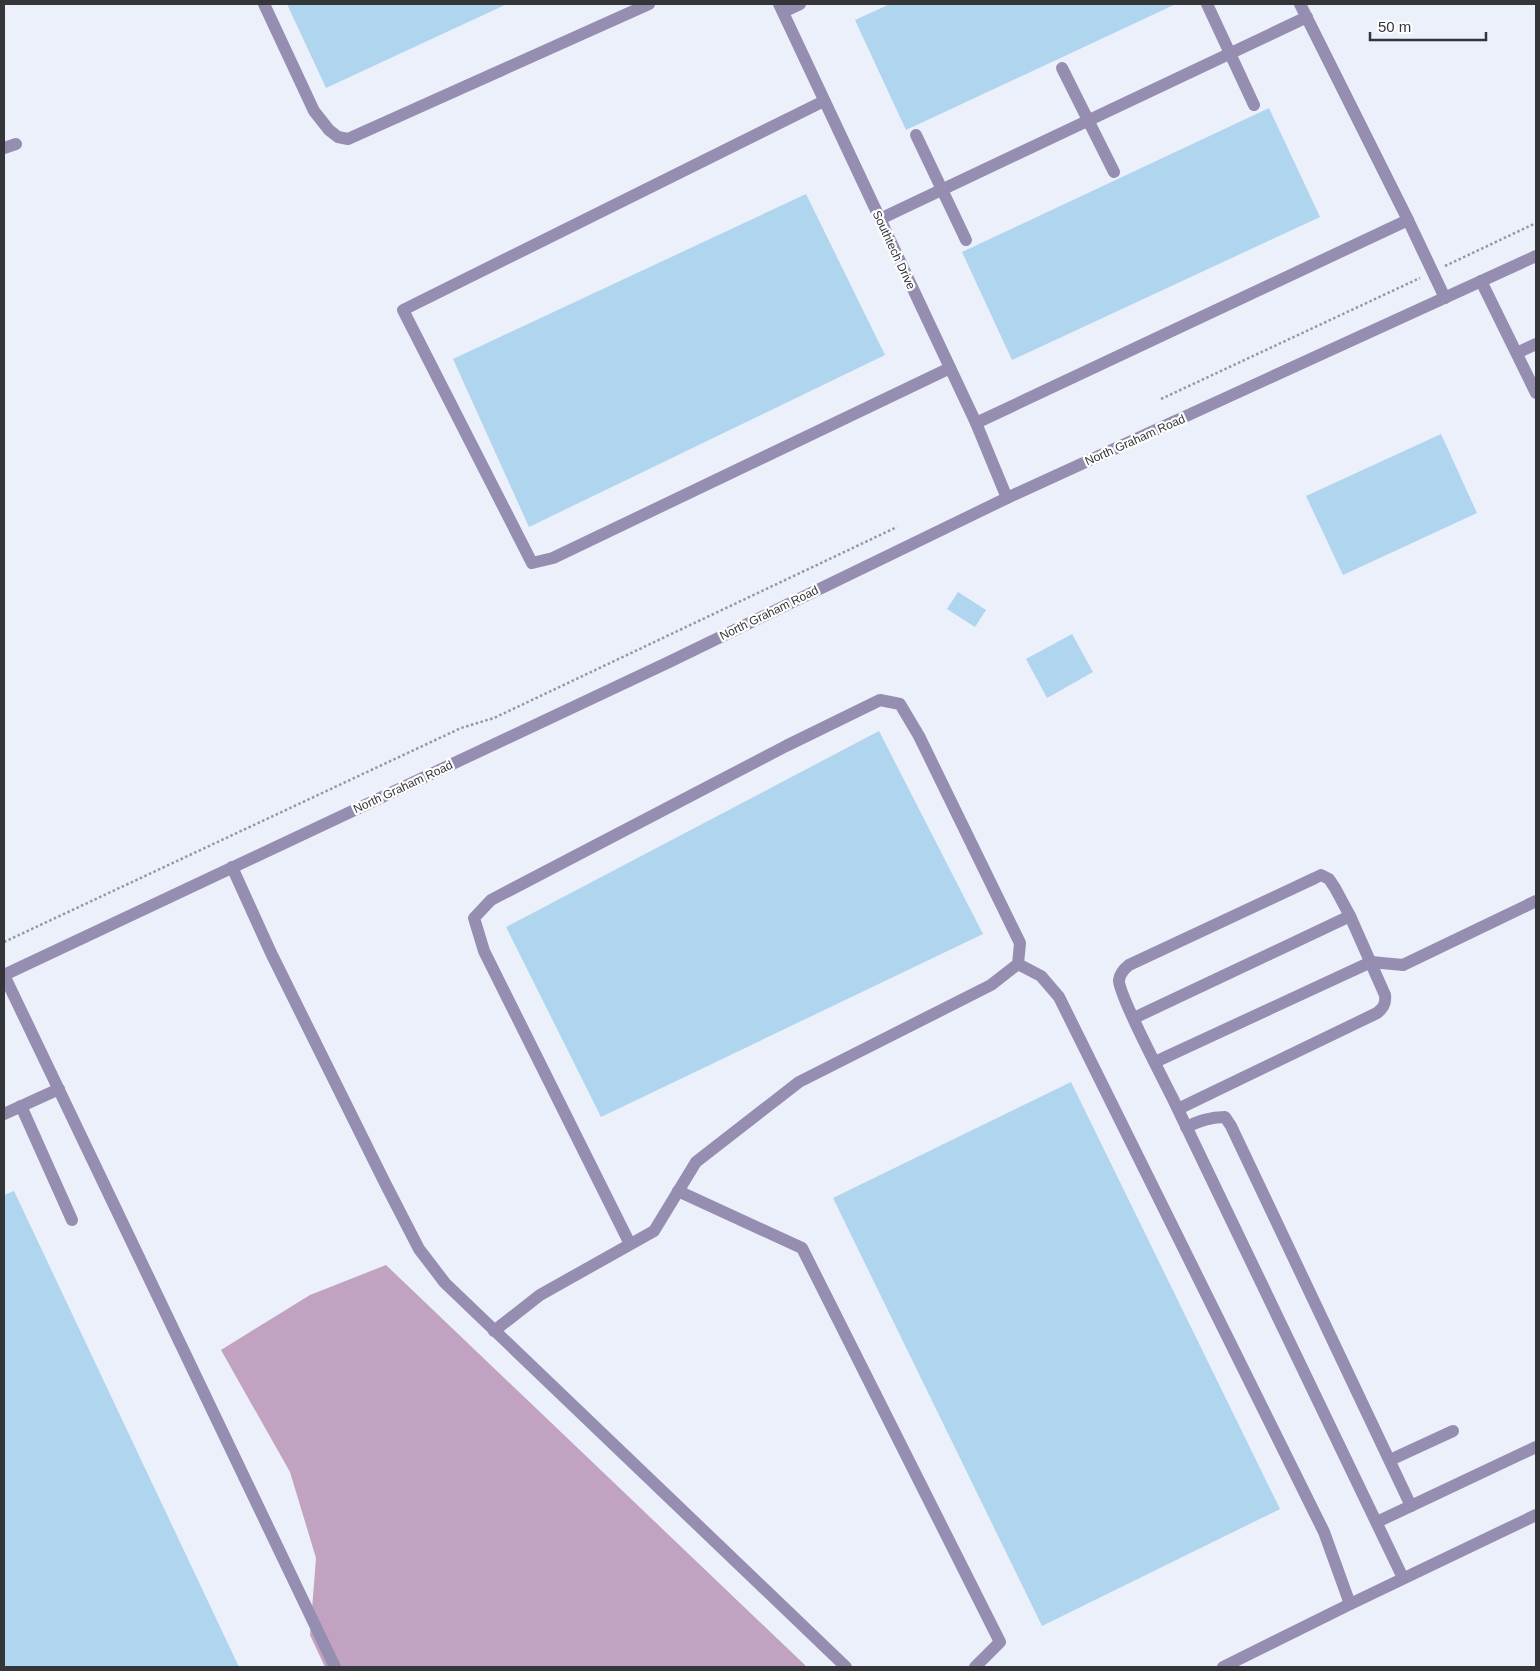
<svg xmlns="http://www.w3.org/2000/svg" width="1540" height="1671" font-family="Arial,sans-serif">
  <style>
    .forest { fill: #c1a3c1 }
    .building { fill: #b0d5ef }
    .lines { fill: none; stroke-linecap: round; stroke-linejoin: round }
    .path { stroke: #94989f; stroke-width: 2.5; stroke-dasharray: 2.5 2.5; stroke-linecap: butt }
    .minor { stroke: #968eb0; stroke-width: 12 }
    .labels { text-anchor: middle; stroke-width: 4.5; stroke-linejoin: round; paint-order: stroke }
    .street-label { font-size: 12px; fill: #333539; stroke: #fefefe }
  </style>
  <rect width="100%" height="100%" fill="#ecf0fb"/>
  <path class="forest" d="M386,1265l421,402h-482l-15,-32 6,-77 -26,-86 -69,-122 89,-55z"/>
  <g class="building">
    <path d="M287,4h220l-181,84z"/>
    <path d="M890,4h286l-270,126 -51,-110z"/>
    <path d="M1269,108l51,109 -308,143 -50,-108z"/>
    <path d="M806,194l79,161 -356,172 -76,-168z"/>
    <path d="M1441,434l36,79 -134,62 -37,-79z"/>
    <path d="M958,592l28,18 -11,17 -28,-18z"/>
    <path d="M1072,634l21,38 -46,26 -21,-39z"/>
    <path d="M879,731l104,203 -382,183 -95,-190z"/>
    <path d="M1071,1082l209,427 -238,117 -209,-428z"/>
    <path d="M14,1191l225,476h-235v-472z"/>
  </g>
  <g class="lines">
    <g class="path">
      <path d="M1445,266l91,-43"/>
      <path d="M1161,399l259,-121"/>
      <path d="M4,942l457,-214 33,-10 403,-191"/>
    </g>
    <g class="minor">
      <path d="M264,4l50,107 15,19 9,7 10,2 301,-135"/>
      <path d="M779,4l197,419 31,75"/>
      <path d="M1207,4l47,101"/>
      <path d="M783,12l17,-8"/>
      <path d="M1062,68l52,104"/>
      <path d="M824,101l-421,209 129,253 21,-5 397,-190"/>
      <path d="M916,135l50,105"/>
      <path d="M4,148l12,-4"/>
      <path d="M880,219l427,-202"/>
      <path d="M1408,220l37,78"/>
      <path d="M1481,281l55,112"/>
      <path d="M1517,353l19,-9"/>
      <path d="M976,423l432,-203 -108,-216"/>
      <path d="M232,867l39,86 114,230 34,66 26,34 401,384"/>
      <path d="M1018,964l23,12 18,21 265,535 26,72"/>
      <path d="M4,975l665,-313 338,-164 529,-242"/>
      <path d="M4,975l331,692"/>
      <path d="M1134,1018l216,-102"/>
      <path d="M1155,1062l216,-100 32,3 133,-64"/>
      <path d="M21,1106l51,114"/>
      <path d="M1178,1109l199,-96c7,-5 9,-10 8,-18l-35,-79 -15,-28 -6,-9 -8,-4 -6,3 -186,87c-5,4 -9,8 -10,15 -1,13 44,99 53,117 77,160 154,321 231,481"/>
      <path d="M4,1114l55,-25"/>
      <path d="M1186,1127c13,-6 24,-10 39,-10l6,9 180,380"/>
      <path d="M678,1191l124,57 198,394 -25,25"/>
      <path d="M494,1331l46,-36 114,-64 42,-69 103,-80 192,-97 27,-21 2,-21 -101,-207 -19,-32 -20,-4 -94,46 -295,154 -17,18 10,33 146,293"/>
      <path d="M1390,1460l63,-29"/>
      <path d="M1377,1522l159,-75"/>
      <path d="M1223,1667l127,-63 186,-89"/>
    </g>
  </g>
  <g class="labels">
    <g class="street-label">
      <text transform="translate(894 250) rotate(65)" y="4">Southtech Drive</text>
      <text transform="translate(1135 440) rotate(-24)" y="4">North Graham Road</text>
      <text transform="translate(769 613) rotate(-26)" y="4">North Graham Road</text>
      <text transform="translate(403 787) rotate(-25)" y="4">North Graham Road</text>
    </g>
  </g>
  <rect width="1540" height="1671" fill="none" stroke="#333539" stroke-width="10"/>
  <path d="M1370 32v8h116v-8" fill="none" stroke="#333539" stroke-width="2.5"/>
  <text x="1378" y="32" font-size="15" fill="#333539" stroke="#fefefe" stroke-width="4" paint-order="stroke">50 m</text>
</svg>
